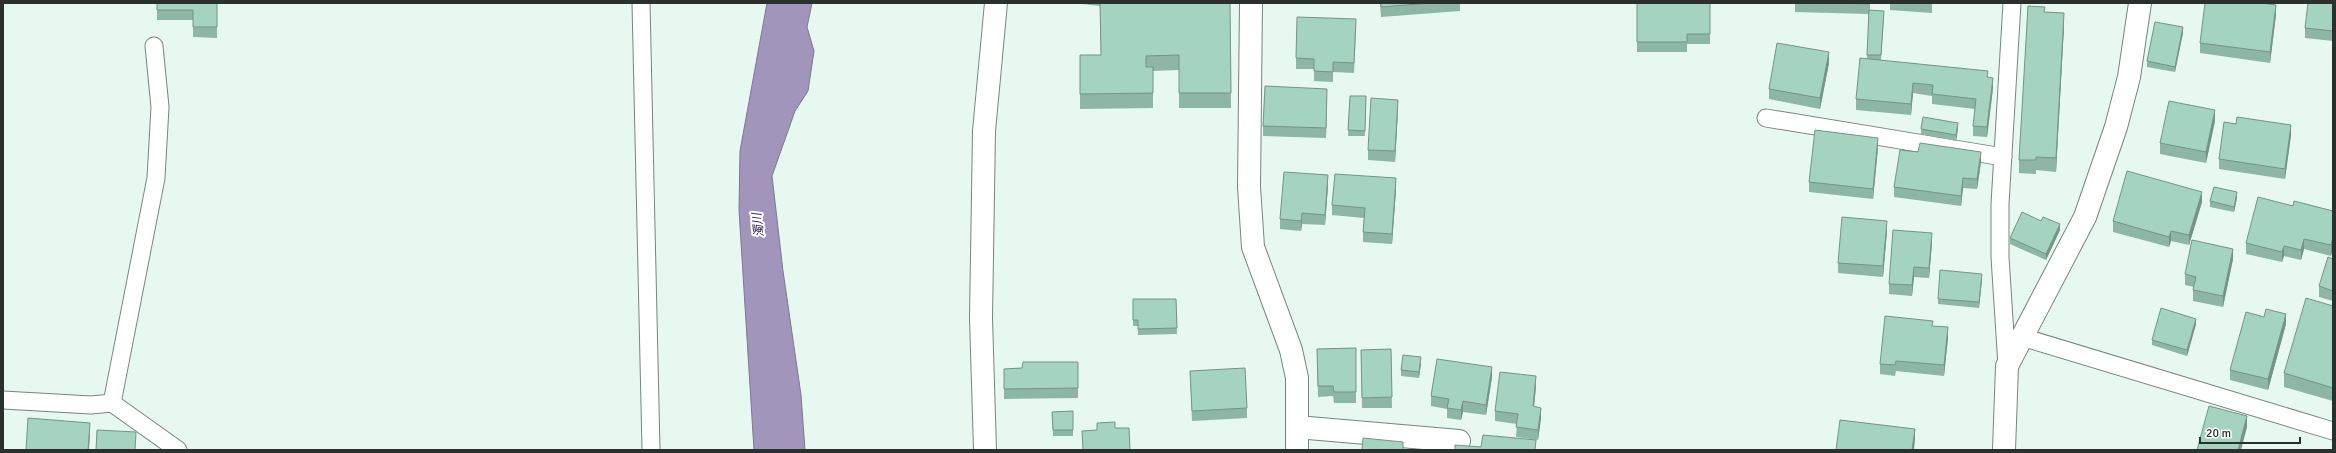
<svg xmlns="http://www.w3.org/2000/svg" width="2336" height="453" font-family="Signika,'Noto Sans JP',sans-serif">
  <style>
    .water { fill: #a295bb; stroke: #7e7790 }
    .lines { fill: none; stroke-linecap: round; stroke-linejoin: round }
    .service-casing { stroke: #76867f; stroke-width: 19 }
    .minor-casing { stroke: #76867f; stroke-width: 24 }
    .service { stroke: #fff; stroke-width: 17 }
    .minor { stroke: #fff; stroke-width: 22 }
    .wall { fill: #8db6a5 }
    .shaded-wall { fill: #739486 }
    .building { fill: #a4d4c0; stroke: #739486 }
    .labels { text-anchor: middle; stroke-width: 4; stroke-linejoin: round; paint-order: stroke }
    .water-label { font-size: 12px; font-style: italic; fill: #392556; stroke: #fff }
  </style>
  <rect width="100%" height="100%" fill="#e6f8f0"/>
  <path class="water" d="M767,3h45l-5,24 7,24 -6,40 -13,20 -23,65 11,95 18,124 4,55h-51l-15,-240 1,-59z"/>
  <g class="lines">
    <g class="service-casing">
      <g id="service">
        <path d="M641,3l10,447"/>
        <path d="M1766,118l237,39"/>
        <path d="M2022,337l311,94"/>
        <path d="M2007,366l-7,-109v-53l12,-201"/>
        <path d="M3,400l88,5 21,-2 66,47"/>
        <path d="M112,403l44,-225 4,-71 -6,-61"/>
      </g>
    </g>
    <g class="minor-casing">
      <g id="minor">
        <path d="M1251,3l-2,184 4,60 38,103 6,28v72"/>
        <path d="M1297,427l162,14"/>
        <path d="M985,450l-4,-132 3,-187 12,-128"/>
        <path d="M2004,450l3,-84 78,-149 31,-90 13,-50 11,-74"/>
      </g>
    </g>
    <use href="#service" class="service"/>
    <use href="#minor" class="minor"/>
  </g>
  <g class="wall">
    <path d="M157,3h60v35l-24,-1v-17h-36z"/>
    <path d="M1073,3h157l1,105h-52v-38l-26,1v37l-73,1v-54h21l-1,-49z"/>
    <path d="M1380,3h80v8l-79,6z"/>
    <path d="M1637,3h73v41h-23v8h-50z"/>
    <path d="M1795,3h75v7l14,6 -3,44 107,17 5,11 -6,49 -14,-1v-10l2,-17 -43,-5v-8l-19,-3 -2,22 -55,-5v-11l11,-41 2,-44 -74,-2z"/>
    <path d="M1890,3h42v10l-42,-3z"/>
    <path d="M1963,3h13v1z"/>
    <path d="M2333,3v38l-28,-3v-10z"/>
    <path d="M2045,12l19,14 -8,146 -20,-2v4l-17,-1v-13z"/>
    <path d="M2276,15l-6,48 -70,-10v-10z"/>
    <path d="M1356,29l-2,44 -21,-1v10l-19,-1v-12h-18v-11z"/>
    <path d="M2183,33l-8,39 -28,-5v-6z"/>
    <path d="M1829,63l-9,46 -51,-10v-10z"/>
    <path d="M1350,96h16l-1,40h-17z"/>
    <path d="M1327,99l-1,39 -63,-2v-10z"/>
    <path d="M1398,110l-3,52 -27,-2v-10z"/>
    <path d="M2215,121l-9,42 -46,-9v-11z"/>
    <path d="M1921,129h37l-2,12 -35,-7z"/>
    <path d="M2291,135l-6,44 -66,-10v-10z"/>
    <path d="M1878,148l-5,51 -64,-7v-10z"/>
    <path d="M1981,162l-4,27 -14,-1 -2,18 -67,-9v-10z"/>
    <path d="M1328,186l-3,39 -23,-1 -1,7 -21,-2v-10z"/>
    <path d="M1396,189l-4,55 -29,-2v-10l1,-14 -32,-3v-10z"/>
    <path d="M2237,198l-3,14 -24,-5v-6z"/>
    <path d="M2202,202l-13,43 -18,-4 -2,6 -56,-15v-11z"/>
    <path d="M2293,206l40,5v36l-2,9 -27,-7 -3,11 -17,-4 -2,6 -36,-8v-11z"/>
    <path d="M2060,230l-14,30 -36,-16v-6z"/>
    <path d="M1887,231l-4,46 -45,-4v-10z"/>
    <path d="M1932,243l-3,35 -15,-1 -2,19 -23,-2v-10z"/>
    <path d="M2233,259l-10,48 -30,-6v-11l1,-3 -9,-2v-11z"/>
    <path d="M2333,259v42l-14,-4v-11z"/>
    <path d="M1982,279l-3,29 -41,-4v-5z"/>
    <path d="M1133,299h43l1,35 -39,1v-9h-5z"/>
    <path d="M2333,306v95l-49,-14v-14z"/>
    <path d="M2196,324l-9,32 -35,-11v-5z"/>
    <path d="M2286,324l-18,66 -38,-10v-10z"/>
    <path d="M1933,326l15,12 -4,38 -48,-5 -1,5 -15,-2v-10z"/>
    <path d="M1356,348v55h-22l-1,-7 -15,1 -1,-48z"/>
    <path d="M1391,349l1,59h-30l-1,-58z"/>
    <path d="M1078,362v36l-74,1v-30l18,-1z"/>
    <path d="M1421,363l-2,15 -18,-2v-6z"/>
    <path d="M1190,371l57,37v10l-55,3z"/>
    <path d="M1492,377l-6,38 -23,-3 -2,8 -14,-2v-9l-16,-3v-10z"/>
    <path d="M1536,386l-2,20 7,12 -3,22 -22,-3 1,-13 -22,-3v-10z"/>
    <path d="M1073,411v25h-20l-1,-24z"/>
  </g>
  <g class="shaded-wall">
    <path d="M2276,5v10l-6,48v-11z"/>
    <path d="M2064,13v13l-8,146v-14z"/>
    <path d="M2183,27v6l-8,39v-5z"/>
    <path d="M1829,52v11l-9,46v-11z"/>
    <path d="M1993,78v10l-6,49v-10z"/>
    <path d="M1913,83v10l-2,22v-11z"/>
    <path d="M1327,89v10l-1,39v-10z"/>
    <path d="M1398,100v10l-3,52v-11z"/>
    <path d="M2215,110v11l-9,42v-11z"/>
    <path d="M1958,123v6l-2,12v-6z"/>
    <path d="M2291,125v10l-6,44v-10z"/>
    <path d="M1878,138v10l-5,51v-10z"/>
    <path d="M1981,152v10l-4,27v-10z"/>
    <path d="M1328,175v11l-3,39v-10z"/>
    <path d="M1396,178v11l-4,55v-10z"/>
    <path d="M1963,178v10l-2,18v-10z"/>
    <path d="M2202,192v10l-13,43v-10z"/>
    <path d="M2237,192v6l-3,14v-5z"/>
    <path d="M1302,213v11l-1,7v-10z"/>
    <path d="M1887,221v10l-4,46v-11z"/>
    <path d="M2060,224v6l-14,30v-6z"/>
    <path d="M2171,231v10l-2,6v-10z"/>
    <path d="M1932,233v10l-3,35v-10z"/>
    <path d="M2333,237v10l-2,9v-11z"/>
    <path d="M2304,239v10l-3,11v-10z"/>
    <path d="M2284,246v10l-2,6v-10z"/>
    <path d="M2233,249v10l-10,48v-11z"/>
    <path d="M1914,267v10l-2,19v-11z"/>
    <path d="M1982,274v5l-3,29v-6z"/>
    <path d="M2286,314v10l-18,66v-11z"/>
    <path d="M2196,319v5l-9,32v-6z"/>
    <path d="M1948,327v11l-4,38v-11z"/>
    <path d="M1421,357v6l-2,15v-6z"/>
    <path d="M1492,367v10l-6,38v-10z"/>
    <path d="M1536,376v10l-3,31v-11z"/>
    <path d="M1463,401v11l-2,8v-10z"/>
    <path d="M1541,408v10l-3,22v-10z"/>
    <path d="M2247,416v11l-6,23h-3z"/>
    <path d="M90,423v11l-1,16h-1z"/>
    <path d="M1915,429v10l-1,11h-2z"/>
  </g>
  <g class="building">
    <path d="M157,3h60v24h-24v-17h-36z"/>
    <path d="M1100,3h130l1,90h-52v-38l-33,1v11h7v26l-73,1v-39h21z"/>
    <path d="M1381,3h49l-49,4z"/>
    <path d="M1637,3h73v31h-23v8h-50z"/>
    <path d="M1833,3h37v1z"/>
    <path d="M2205,3h56l15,2 -6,47 -70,-9z"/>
    <path d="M2308,3h25v28l-28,-3z"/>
    <path d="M2028,6l17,1 -1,5 20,1 -8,145 -20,-1v3h-17z"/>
    <path d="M1869,10l15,1 -3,44h-14z"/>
    <path d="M1297,17l59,2 -2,44 -21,-1v10l-19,-1v-12l-18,-1z"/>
    <path d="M2155,22l28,5 -8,40 -28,-6z"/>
    <path d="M1777,43l52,9 -9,46 -51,-9z"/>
    <path d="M1860,58l128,13 -1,6 6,1 -6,49 -14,-1 3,-27 -44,-5 1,-9 -20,-2 -2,21 -55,-5z"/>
    <path d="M1265,86l62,3 -1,39 -63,-2z"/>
    <path d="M1350,96h16l-1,35 -17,-1z"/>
    <path d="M1371,98l27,2 -3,51 -27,-1z"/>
    <path d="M2169,101l46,9 -9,42 -46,-9z"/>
    <path d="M1923,117l35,6 -2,12 -35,-6z"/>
    <path d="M2237,117l54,8 -6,44 -66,-10 5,-37 12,2z"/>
    <path d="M1815,130l63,8 -5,51 -64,-7z"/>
    <path d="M1920,143l61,9 -4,27 -14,-1 -2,18 -67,-9 6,-37 18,2z"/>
    <path d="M2127,171l75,21 -13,43 -18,-4 -2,6 -56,-16z"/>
    <path d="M1284,172l44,3 -3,40 -23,-2 -1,8 -21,-2z"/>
    <path d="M1335,174l61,4 -4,56 -29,-2 2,-24 -33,-3z"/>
    <path d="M2214,187l23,5 -3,15 -24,-6z"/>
    <path d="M2258,197l35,9 1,-5 39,10v26l-2,8 -27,-6 -3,11 -17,-4 -2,6 -36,-9z"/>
    <path d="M2022,212l19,9 2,-4 17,7 -14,30 -36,-16z"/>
    <path d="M1842,217l45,4 -4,45 -45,-3z"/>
    <path d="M1893,230l39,3 -3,35 -15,-1 -2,18 -23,-1z"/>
    <path d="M2192,240l41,9 -10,47 -30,-6 3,-13 -11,-3z"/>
    <path d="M2328,257l5,2v32l-14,-5z"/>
    <path d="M1940,270l42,4 -3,28 -41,-3z"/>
    <path d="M2306,298l27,8v82l-49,-15z"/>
    <path d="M1133,299h43l1,29 -39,1v-9h-5z"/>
    <path d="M2161,308l35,11 -9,31 -35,-10z"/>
    <path d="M2266,309l20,5 -18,65 -38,-9 16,-58 18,5z"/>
    <path d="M1885,316l48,5 -1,5 16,1 -4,38 -48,-4 -1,4 -15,-1z"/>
    <path d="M1356,348v44h-22l-1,-6h-15l-1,-37z"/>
    <path d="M1391,349l1,48 -30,1 -1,-48z"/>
    <path d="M1403,355l18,2 -2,15 -18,-2z"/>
    <path d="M1437,359l55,8 -6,38 -23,-4 -2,9 -14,-2 2,-9 -18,-3z"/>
    <path d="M1023,362h55v26l-74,1v-20l18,-1z"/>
    <path d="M1245,368l2,40 -55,3 -2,-40z"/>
    <path d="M1500,372l36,4 -3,30 8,2 -3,22 -22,-3 2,-13 -23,-3z"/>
    <path d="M2209,406l38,10 -9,34h-41z"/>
    <path d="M1073,411v19h-20l-1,-18z"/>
    <path d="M28,418l62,5 -2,27h-62z"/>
    <path d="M1840,420l75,9 -3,21h-76z"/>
    <path d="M1115,422v6h14l1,22h-47l-1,-19 15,-1v-7z"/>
    <path d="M97,430l39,2 -1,18h-39z"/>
    <path d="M1483,435l53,5 -1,10h-80v-5l26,2z"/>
    <path d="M1363,438l40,4v8h-41z"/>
  </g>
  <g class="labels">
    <g class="water-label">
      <text transform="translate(758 225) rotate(-97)" y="4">濁川</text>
    </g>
  </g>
  <rect width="2336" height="453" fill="none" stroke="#29302d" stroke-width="8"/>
  <path d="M2200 437v6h100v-6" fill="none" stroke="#29302d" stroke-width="2"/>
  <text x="2206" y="437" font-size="12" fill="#29302d" stroke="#ffffff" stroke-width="3" paint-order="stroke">20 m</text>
</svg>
